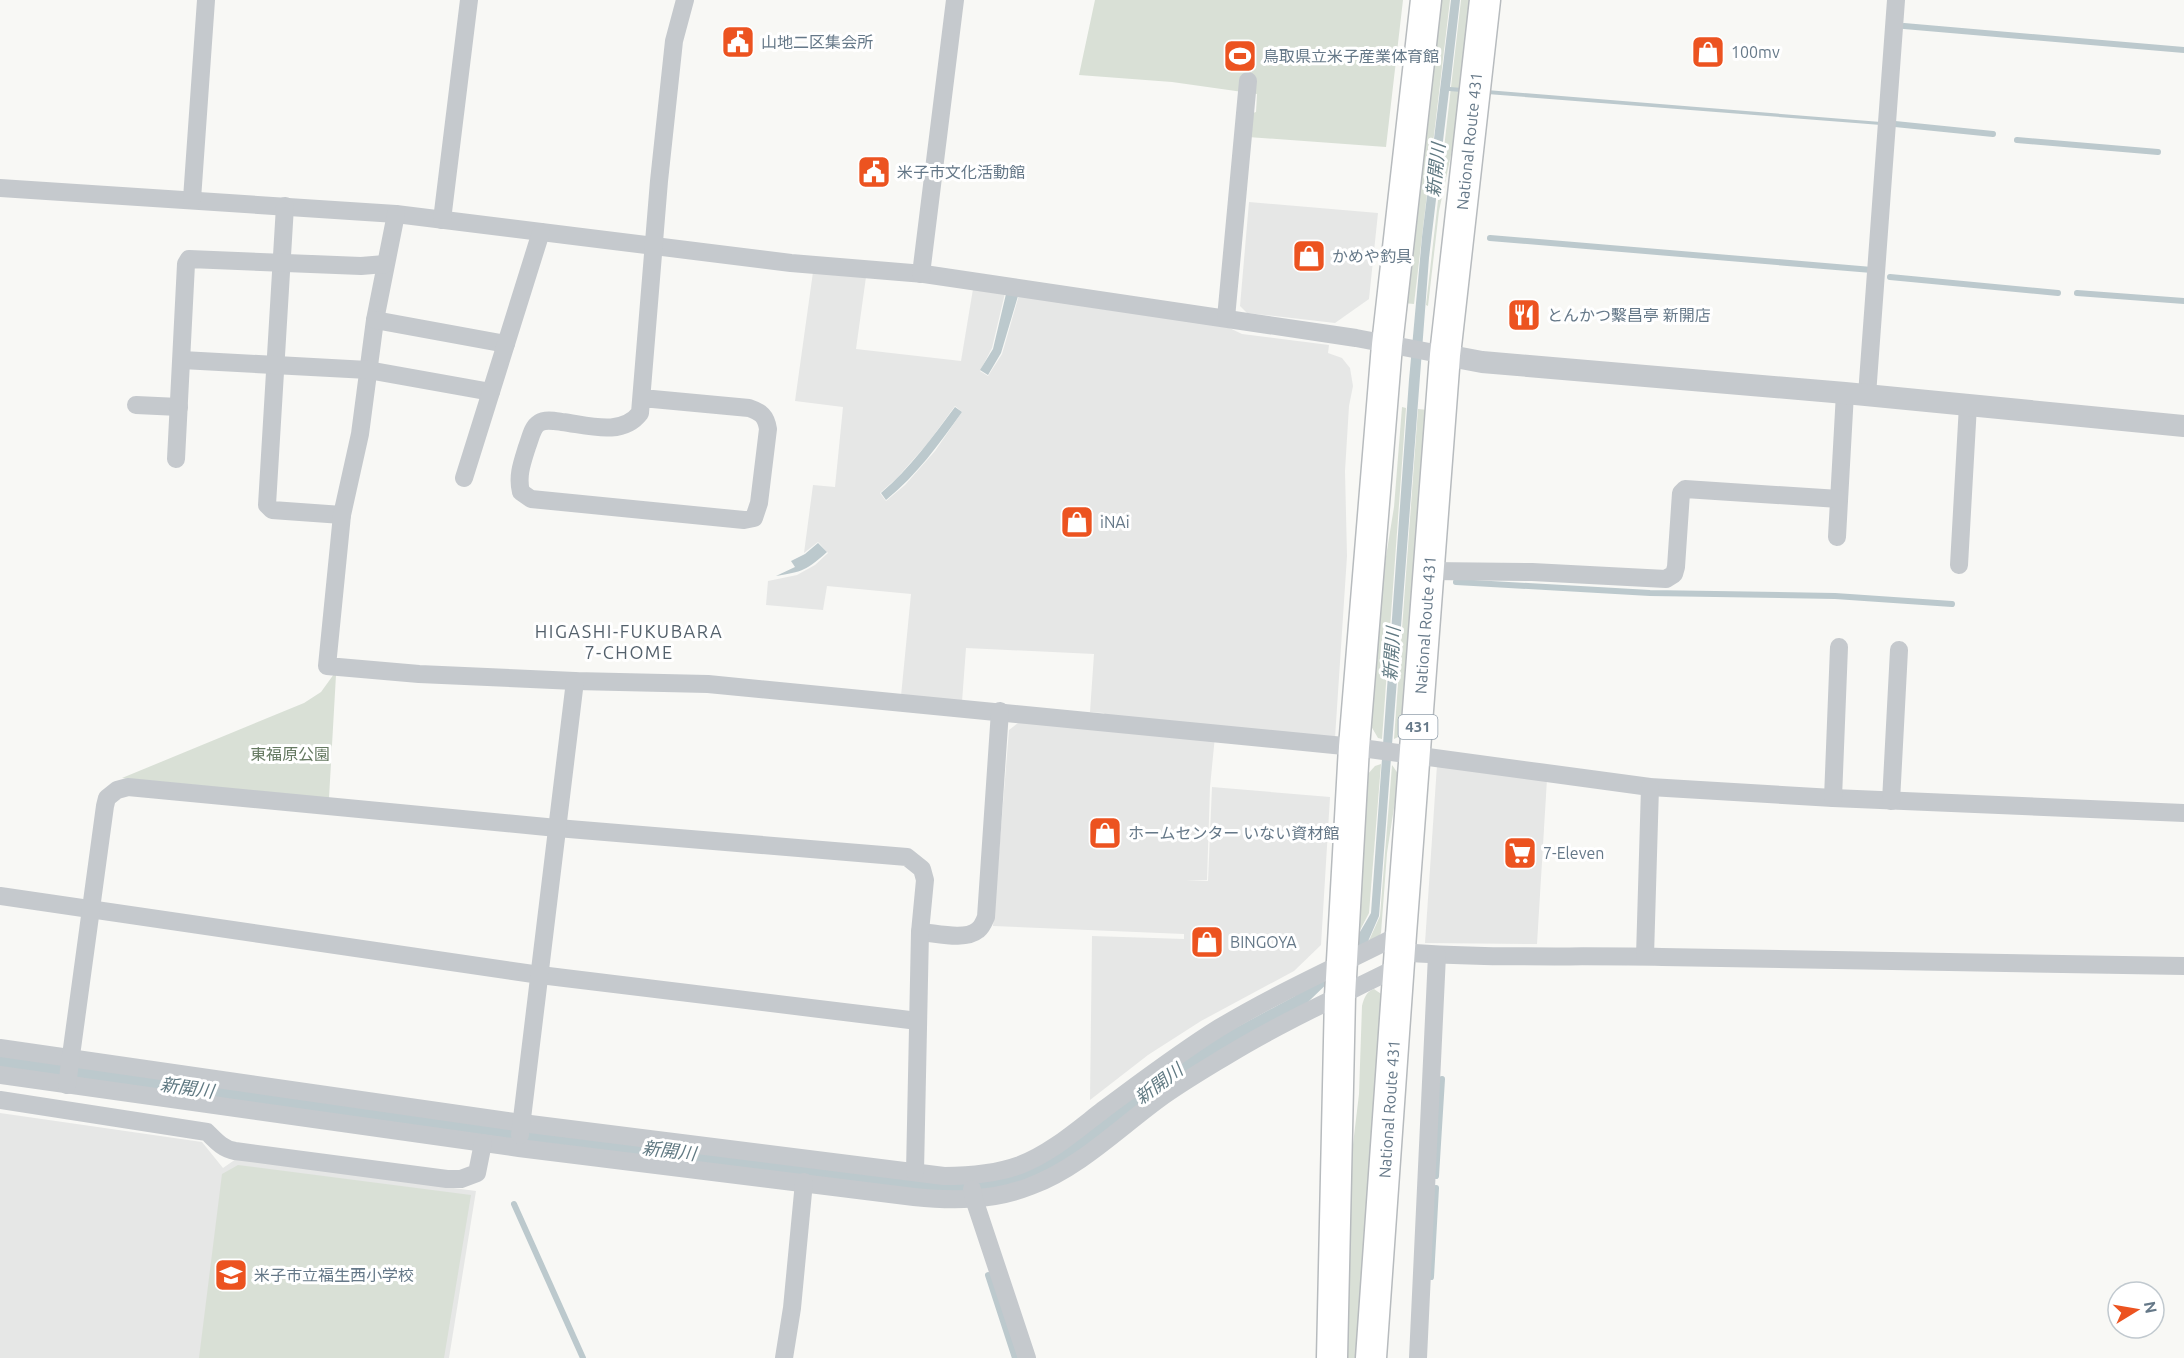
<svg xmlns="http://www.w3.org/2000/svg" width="2184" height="1358" font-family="Ubuntu,'Noto Sans JP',sans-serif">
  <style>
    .built { fill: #e6e7e6; fill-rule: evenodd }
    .green { fill: #d9e0d6 }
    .water { fill: #bcc9cd }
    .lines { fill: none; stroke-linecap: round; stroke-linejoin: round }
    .stream { stroke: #bcc9cd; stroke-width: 6 }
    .trunk-casing { stroke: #b7bbbe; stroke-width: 33 }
    .minor { stroke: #c5c9cd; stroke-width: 18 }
    .tertiary { stroke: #c5c9cd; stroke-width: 22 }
    .trunk { stroke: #fff; stroke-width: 30 }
    .labels { text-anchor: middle; stroke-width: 6; stroke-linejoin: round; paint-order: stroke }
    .shield { fill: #fff; stroke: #93a0ac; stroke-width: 1.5 }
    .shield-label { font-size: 15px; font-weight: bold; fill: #657888 }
    .poi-label { font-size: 16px; fill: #657888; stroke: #fff; text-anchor: start }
    .street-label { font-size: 16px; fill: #657888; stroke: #fff }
    .park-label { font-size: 16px; fill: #657961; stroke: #fff }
    .water-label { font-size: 18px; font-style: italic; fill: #617a83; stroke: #fff }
    .neighbourhood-label { font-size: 18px; letter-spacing: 1.5px; fill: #54616c; stroke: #fff }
  </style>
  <rect width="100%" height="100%" fill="#f8f8f5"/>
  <g class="built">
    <path d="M1249,202l129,11 -9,86 -34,24 -88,-10 -7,-7z"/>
    <path d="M813,272l53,5 -10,72 105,12 12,-72 32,4 -13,55 -12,23 8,5 14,-22 17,-59 196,26 27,13 87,11 -1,8 14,5 8,10 3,18 -4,20 -4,65 2,85 -12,182 -230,-23 -1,-2 -14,-1 4,-58 -128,-6 -4,54 -61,-6 10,-102 -84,-8 -4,24 -57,-5 2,-24 29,-6 18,-10 13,-12 -10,-11 -14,11 9,-68 22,2 8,-80 -48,-6zM955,406l7,6 -27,39 -30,34 -19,16 -6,-8 17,-15 31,-35z"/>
    <path d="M1023,719l192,17 -5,51 -3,93h-21l22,1 4,-94 118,10 -9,148 -27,26 -93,50 -53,34 -58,45 2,-164 92,3v-5l-191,-8 16,-196z"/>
    <path d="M1437,765l110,14 -10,165 -112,-1z"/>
    <path d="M0,1113l202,29 21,26 13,-9 240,32 -27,167h-449z"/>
  </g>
  <g class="green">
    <path d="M1095,0h308l-17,147 -138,-10 2,-23 6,-2 1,-18 -85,-12 -93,-7z"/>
    <path d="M1438,0h12l-36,304 -11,-1z"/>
    <path d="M1461,0h11l-14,122 -19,89 -11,95 -2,-1z"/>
    <path d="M1402,407l4,1 -24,331 -4,-1 -7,-12 9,-132 14,-87z"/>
    <path d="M1418,409l10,1 -23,319 -5,7 -6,3z"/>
    <path d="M334,674l2,1 -7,123 -207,-20 182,-75 17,-11z"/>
    <path d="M1381,764l-12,149 -12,23 10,-161 8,-9z"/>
    <path d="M1392,765l7,10 -12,78 -6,80 -5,8 -9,4 13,-29z"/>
    <path d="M1374,989l10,7 -24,362h-14l2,-172 11,-92 3,-88c2,-8 4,-14 12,-17z"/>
    <path d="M238,1165l233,30 -27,163h-245l23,-184z"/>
  </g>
  <g class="water">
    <path d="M1451,0h9l-10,87 431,35v3l-432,-34 -20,167 -50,658 -13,30 -58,56 -241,158 -51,25 -67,9 -343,-42 -606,-85v-11l987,124 239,-147 69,-37 62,-59 14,-24 38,-533 13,-143z"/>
    <path d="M1006,294l12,2 -17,57 -13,22 -8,-5 13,-21z"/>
    <path d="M955,407l7,5c-23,32 -45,63 -76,88l-5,-7c29,-25 51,-55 74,-86z"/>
    <path d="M818,543l9,9c-20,18 -25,20 -51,24l19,-9 -4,-6 14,-7z"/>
  </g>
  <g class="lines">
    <g class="stream">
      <path d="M1904,26l280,24"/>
      <path d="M1895,124l98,10"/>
      <path d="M2017,140l141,12"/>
      <path d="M1490,238l382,32"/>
      <path d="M1890,277l168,16"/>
      <path d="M2077,293l107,8"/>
      <path d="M1456,582l194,11 185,3 117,8"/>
      <path d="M1436,1176l6,-97"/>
      <path d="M514,1204l69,154"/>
      <path d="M988,1275l27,83"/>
      <path d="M1431,1277l5,-89"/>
    </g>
    <g class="trunk-casing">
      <g id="trunk">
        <path d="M1332,1358l8,-362 14,-249 33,-402 39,-345"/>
        <path d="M1371,1358l30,-424 44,-579 40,-355"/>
      </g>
    </g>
    <g class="minor">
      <path d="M0,188l396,26 395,49 133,11 432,64 89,17"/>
      <path d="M192,199l14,-199"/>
      <path d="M285,206l-18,299 5,5 70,5"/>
      <path d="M396,214l-21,106 -15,114 -18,81 -15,151 92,8 156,7 133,3 646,63 296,40 183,11 351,15"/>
      <path d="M442,220l27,-220"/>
      <path d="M921,274l34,-274"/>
      <path d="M1226,318l22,-237"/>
      <path d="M375,320l131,24"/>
      <path d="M182,360l186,10 123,22"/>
      <path d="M1867,395l29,-395"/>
      <path d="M642,398l107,10c12,4 17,8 19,21l-9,74 -5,15 -10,2 -213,-21 -10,-7c-4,-16 1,-29 6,-45 3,-7 5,-20 12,-24 6,-4 16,-2 23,-1 25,3 60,15 78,-9l19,-232 15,-140 11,-41"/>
      <path d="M136,405l43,2"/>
      <path d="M176,459l10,-195 3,-5 172,7 24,-2"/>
      <path d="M464,478l77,-246"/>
      <path d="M1837,537l8,-144"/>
      <path d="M1959,565l9,-160"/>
      <path d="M1429,571l103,1 134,7 8,-5 2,-7 5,-74 4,-4 154,10"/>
      <path d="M1833,798l6,-151"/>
      <path d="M1891,801l8,-151"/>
      <path d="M0,896l540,79 378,46"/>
      <path d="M920,932c16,1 45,9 58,-2 4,-3 6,-8 8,-13l14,-206"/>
      <path d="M1399,952c88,7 176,3 263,5 174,3 348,6 522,9"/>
      <path d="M1645,956l5,-169"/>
      <path d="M0,1048l522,75 422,53c26,0 51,-2 76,-11 31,-12 57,-35 83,-55 38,-28 76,-57 116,-82 58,-35 121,-63 182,-94"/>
      <path d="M0,1075l519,73 395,49c39,4 79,4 117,-11 48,-18 87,-57 128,-87 22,-16 46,-30 69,-44 54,-33 114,-60 170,-88"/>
      <path d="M67,1085l38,-279 2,-8 10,-8 11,-3 429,41 350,29 15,12 3,11 -5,52 -5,240"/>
      <path d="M0,1100l207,32c9,9 16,17 28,19l212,28h14l16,-6 6,-30"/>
      <path d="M520,1135l55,-454"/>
      <path d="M972,1189l2,10 53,159"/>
      <path d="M784,1358l8,-50 12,-126"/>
      <path d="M1418,1358l19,-403"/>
    </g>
    <path class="tertiary" d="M1445,355l37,7 363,31 339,33"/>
    <use href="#trunk" class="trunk"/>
  </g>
  <defs>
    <g id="civic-square" transform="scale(1.725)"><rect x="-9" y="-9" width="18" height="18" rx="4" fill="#ec5320" stroke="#fff"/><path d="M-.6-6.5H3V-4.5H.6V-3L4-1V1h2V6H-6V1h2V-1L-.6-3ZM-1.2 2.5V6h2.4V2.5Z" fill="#fff"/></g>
    <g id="shop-square" transform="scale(1.725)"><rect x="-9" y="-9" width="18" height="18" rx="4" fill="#ec5320" stroke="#fff"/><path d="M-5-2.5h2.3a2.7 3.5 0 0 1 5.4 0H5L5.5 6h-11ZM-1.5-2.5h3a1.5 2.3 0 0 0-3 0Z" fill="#fff"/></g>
    <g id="stadium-square" transform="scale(1.725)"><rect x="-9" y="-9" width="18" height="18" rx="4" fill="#ec5320" stroke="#fff"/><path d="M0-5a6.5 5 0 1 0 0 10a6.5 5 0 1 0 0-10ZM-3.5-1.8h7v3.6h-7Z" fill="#fff"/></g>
    <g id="restaurant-square" transform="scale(1.725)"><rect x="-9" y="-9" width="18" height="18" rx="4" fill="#ec5320" stroke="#fff"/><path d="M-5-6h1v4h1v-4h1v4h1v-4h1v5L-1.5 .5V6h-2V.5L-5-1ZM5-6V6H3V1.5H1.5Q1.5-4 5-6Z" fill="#fff"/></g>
    <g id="supermarket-square" transform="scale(1.725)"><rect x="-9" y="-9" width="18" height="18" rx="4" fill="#ec5320" stroke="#fff"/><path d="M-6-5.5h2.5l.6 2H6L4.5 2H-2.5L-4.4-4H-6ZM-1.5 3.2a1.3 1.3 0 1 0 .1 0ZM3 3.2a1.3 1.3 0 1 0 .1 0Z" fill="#fff"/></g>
    <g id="school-square" transform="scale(1.725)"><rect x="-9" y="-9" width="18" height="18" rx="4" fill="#ec5320" stroke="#fff"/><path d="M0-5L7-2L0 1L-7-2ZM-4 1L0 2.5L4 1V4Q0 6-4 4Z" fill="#fff"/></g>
  </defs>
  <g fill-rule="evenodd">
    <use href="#civic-square" x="738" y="42"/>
    <use href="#shop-square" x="1708" y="52"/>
    <use href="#stadium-square" x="1240" y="56"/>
    <use href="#civic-square" x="874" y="172"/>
    <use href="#shop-square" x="1309" y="256"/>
    <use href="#restaurant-square" x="1524" y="315"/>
    <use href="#shop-square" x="1077" y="522"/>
    <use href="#shop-square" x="1105" y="833"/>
    <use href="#supermarket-square" x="1520" y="853"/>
    <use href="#shop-square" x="1207" y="942"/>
    <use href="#school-square" x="231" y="1275"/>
  </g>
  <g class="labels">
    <rect class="shield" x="1398.5" y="715" width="39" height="24" rx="4.5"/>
    <g class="shield-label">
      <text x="1418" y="732">431</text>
    </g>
    <g class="poi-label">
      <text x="761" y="48">山地二区集会所</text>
      <text x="1731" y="58">100mv</text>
      <text x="1263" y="62">鳥取県立米子産業体育館</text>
      <text x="897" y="178">米子市文化活動館</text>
      <text x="1332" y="262">かめや釣具</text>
      <text x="1547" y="321">とんかつ繫昌亭 新開店</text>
      <text x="1100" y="528">iNAi</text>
      <text x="1128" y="839">ホームセンター いない資材館</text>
      <text x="1543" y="859">7-Eleven</text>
      <text x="1230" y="948">BINGOYA</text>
      <text x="254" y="1281">米子市立福生西小学校</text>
    </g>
    <g class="street-label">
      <text transform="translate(1469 141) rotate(-84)" y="6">National Route 431</text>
      <text transform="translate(1425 625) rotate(-86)" y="6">National Route 431</text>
      <text transform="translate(1389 1109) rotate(-86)" y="6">National Route 431</text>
    </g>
    <g class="park-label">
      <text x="290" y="760">東福原公園</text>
    </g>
    <g class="water-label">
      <text transform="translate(1436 170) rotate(-84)" y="6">新開川</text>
      <text transform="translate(1392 654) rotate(-86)" y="6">新開川</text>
      <text transform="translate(1159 1084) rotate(-37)" y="6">新開川</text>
      <text transform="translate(187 1088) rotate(8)" y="6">新開川</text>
      <text transform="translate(669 1151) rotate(7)" y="6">新開川</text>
    </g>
    <g class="neighbourhood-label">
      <text x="629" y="638">HIGASHI-FUKUBARA<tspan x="629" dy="21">7-CHOME</tspan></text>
    </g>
  </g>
  <g transform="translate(2136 1310) rotate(79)"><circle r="28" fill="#ffffff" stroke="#c1c9cf" stroke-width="1.5"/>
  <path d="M0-4.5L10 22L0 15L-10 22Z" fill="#ec5320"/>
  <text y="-9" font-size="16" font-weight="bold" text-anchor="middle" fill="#657888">N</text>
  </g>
</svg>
